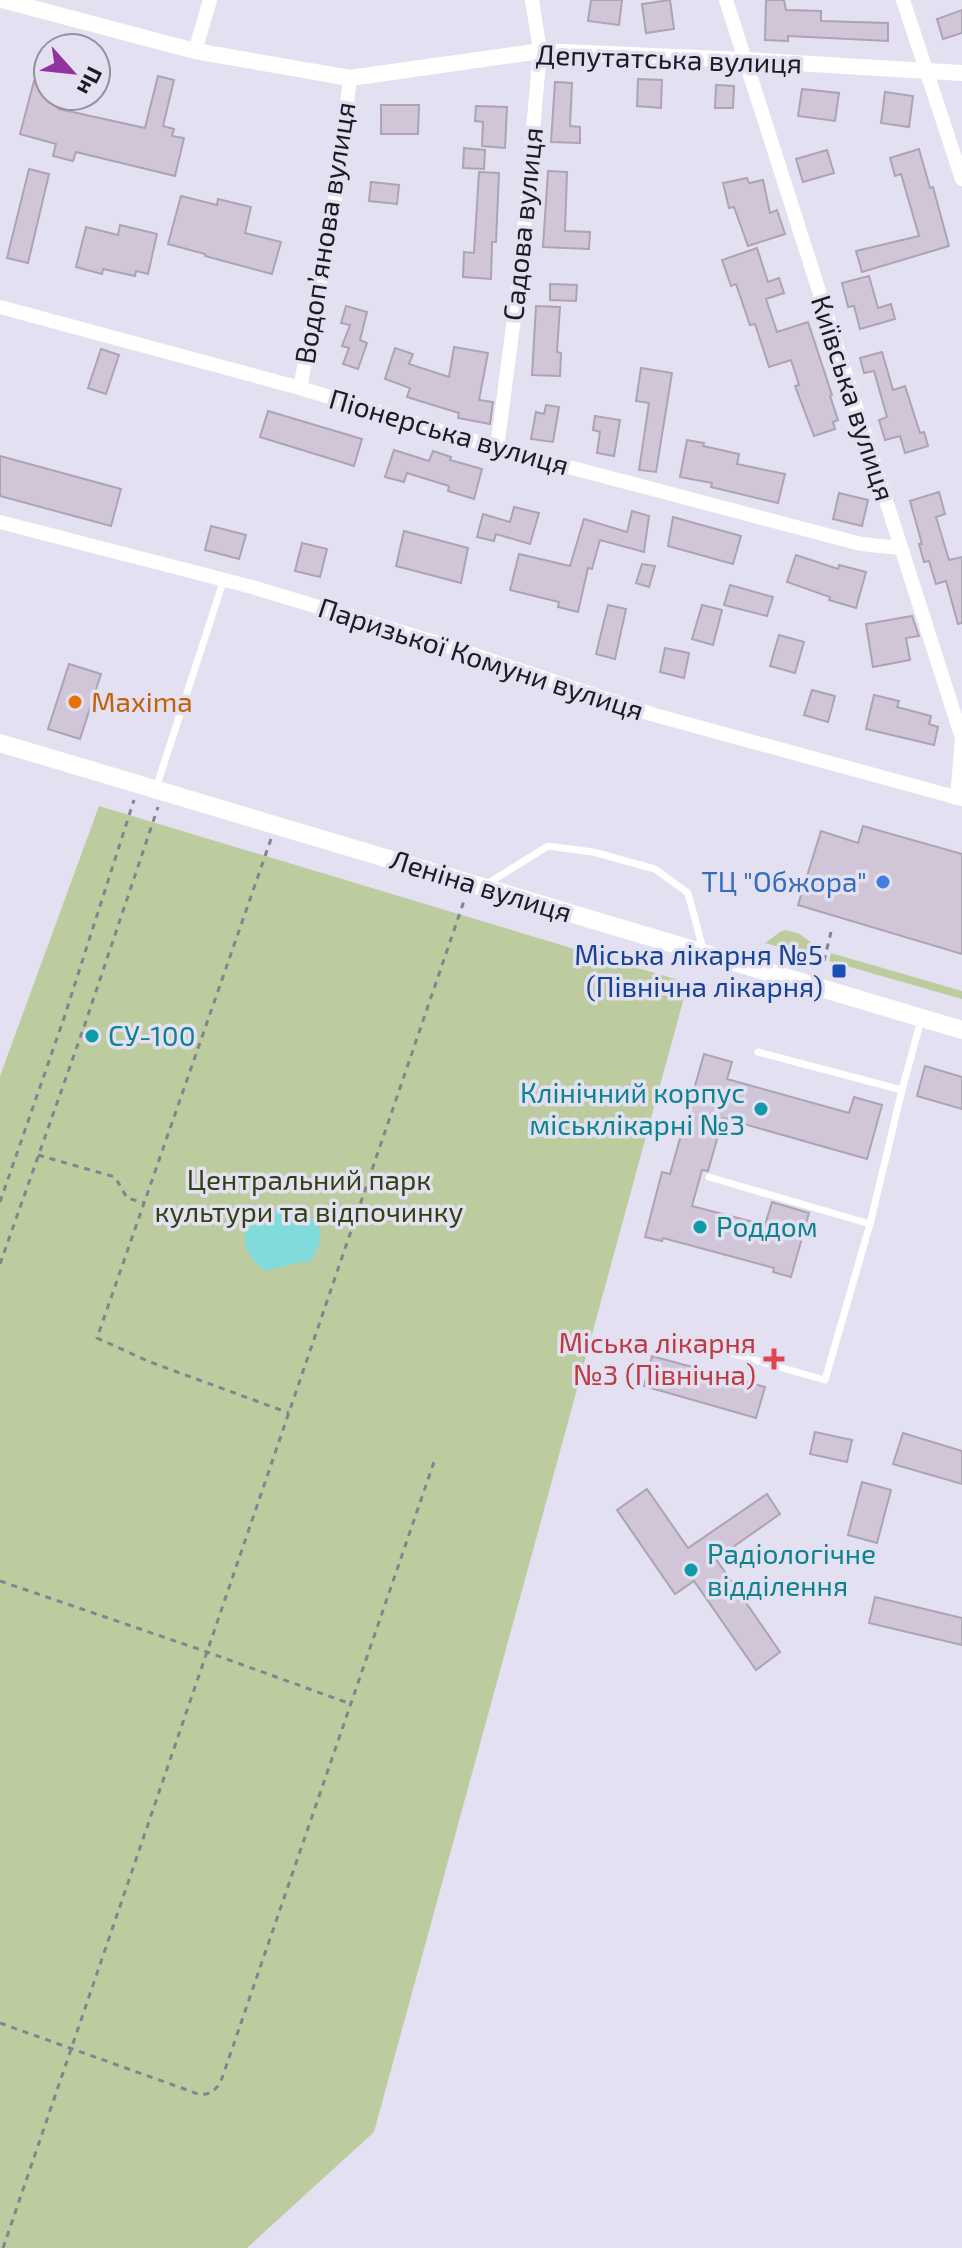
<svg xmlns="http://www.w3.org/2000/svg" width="962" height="2248" font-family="'Exo 2',sans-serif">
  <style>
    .green { fill: #bdcc9e }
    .water { fill: #81dbdb }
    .building { fill: #d0c6d7; stroke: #aca3b3; stroke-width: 2 }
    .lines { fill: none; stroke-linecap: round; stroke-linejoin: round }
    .path { stroke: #858390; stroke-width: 3; stroke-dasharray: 6 6; stroke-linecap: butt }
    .service { stroke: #fff; stroke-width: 7 }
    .minor { stroke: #fff; stroke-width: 14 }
    .tertiary { stroke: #fff; stroke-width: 16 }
    .secondary { stroke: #fff; stroke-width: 18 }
    .food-dot { fill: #e8710a; stroke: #e3e0f2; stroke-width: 3 }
    .shop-dot { fill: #3f7fe0; stroke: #e3e0f2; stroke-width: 3 }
    .transit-dot { fill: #1a4fb4; stroke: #e3e0f2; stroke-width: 3 }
    .culture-dot { fill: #0f9aa8; stroke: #e3e0f2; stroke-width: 3 }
    .health-dot { fill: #e0444e; stroke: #e3e0f2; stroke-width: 3 }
    .labels { text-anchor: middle; stroke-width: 7; stroke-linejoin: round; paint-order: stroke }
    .street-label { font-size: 28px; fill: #1c1b21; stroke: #e3e0f2 }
    .food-label { font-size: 28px; fill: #c56008; stroke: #e3e0f2; text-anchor: start }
    .shop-label { font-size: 28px; fill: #366cbe; stroke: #e3e0f2; text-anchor: end }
    .transit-label { font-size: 28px; fill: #164399; stroke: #e3e0f2; text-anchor: end }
    .culture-label { font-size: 28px; fill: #0d838f; stroke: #e3e0f2; text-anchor: start }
    .park-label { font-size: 28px; fill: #344012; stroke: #e3e0f2 }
    .health-label { font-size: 28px; fill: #be3a42; stroke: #e3e0f2; text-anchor: end }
  </style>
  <rect width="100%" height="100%" fill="#e3e0f2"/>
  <g class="green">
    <path d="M99,806l589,177 -314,1149 -127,116h-247v-1172z"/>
    <path d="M785,930l13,3 24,17 -3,8 -54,-15 15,-11z"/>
    <path d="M831,953l131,38v8l-133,-38z"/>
  </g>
  <path class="water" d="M276,1210l18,5 16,2 11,13 -2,16 -9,16c-16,0 -28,6 -44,9 -31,-21 -30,-56 10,-61z"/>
  <g class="building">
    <path d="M591,0h31l-3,25 -31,-4z"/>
    <path d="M670,0l4,29 -28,4 -4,-29z"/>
    <path d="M766,0h18l2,10 35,1v10l67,2v18l-100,-5v5l-23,-1z"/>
    <path d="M962,10v23l-19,6 -6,-20z"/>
    <path d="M158,76l16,4 -11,46 11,3 -2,7 12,2 -9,38 -99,-24 -3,9 -20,-5 3,-12 -36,-10 14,-53 14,4v11h14l-3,13 86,19z"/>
    <path d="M638,79l24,1 -1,28 -24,-2z"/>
    <path d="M555,82l17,1 -2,43 10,1v16l-29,-1z"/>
    <path d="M716,85l18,1 -1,22h-18z"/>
    <path d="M802,89l37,4 -4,28 -37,-5z"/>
    <path d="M885,92l28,4 -4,31 -28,-4z"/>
    <path d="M381,105h38l-1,29h-37z"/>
    <path d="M476,106l31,1 -2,41 -23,-2 1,-24 -8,-1z"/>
    <path d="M464,148l21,2 -1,19 -21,-1z"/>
    <path d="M919,149l11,39 3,-1 16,59 -87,26 -6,-21 63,-15 -18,-62 -6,2 -5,-18z"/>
    <path d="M827,150l7,23 -31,9 -7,-23z"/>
    <path d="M29,169l20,5 -21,89 -21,-5z"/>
    <path d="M548,171l19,1 -2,59 25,1 -1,17 -46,-2z"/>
    <path d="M479,172l20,1 -3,69h-4l-1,37 -28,-2 1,-25 10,1z"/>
    <path d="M747,178l2,5 14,-3 7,33 7,-3 8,24 -37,12 -14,-39 -5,1 -6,-25z"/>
    <path d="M371,182l28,3 -2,19 -28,-3z"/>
    <path d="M181,196l36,9 1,-6 33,8 -6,26 36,9 -9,32 -67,-18v-2l-37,-10z"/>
    <path d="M120,225l37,9 -9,40 -12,-3 -1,5 -32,-7 -1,5 -26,-7 10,-40 32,8z"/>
    <path d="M757,248l11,34 11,-4 5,15 -18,6 11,33 31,-10 24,73 -2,1 8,24 -5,2 2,7 -21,7 -19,-50 4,-1 -8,-25 -22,7 -14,-43 -5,1 -14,-41 -5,2 -9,-26z"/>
    <path d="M869,276l9,32 13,-4 4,15 -35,10 -6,-23 -6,1 -6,-24z"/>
    <path d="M550,284l27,1 -1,16 -26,-1z"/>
    <path d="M346,306l21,6 -7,28 7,3 -9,26 -15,-5 6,-16 -7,-2 8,-21 -9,-2z"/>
    <path d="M536,306l24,1 -3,45 4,1 -1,23 -28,-1z"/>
    <path d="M454,347l34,6 -9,47 14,2 -3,22 -32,-6 1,-5 -52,-16 3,-9 -25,-9 10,-31 18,6 -4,10 40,13z"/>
    <path d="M101,349l18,6 -13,39 -18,-6z"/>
    <path d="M882,352l11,38 12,-4 15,47 4,-1 4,14 -23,7 -5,-17 -15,4 -6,-20 8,-3 -13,-46 -10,2 -4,-15z"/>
    <path d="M641,368l31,5 -16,99 -17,-2 10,-67 -13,-2z"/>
    <path d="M546,405l13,2 -6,35 -22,-3 5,-27 8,2z"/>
    <path d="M268,411l94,28 -8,27 -94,-29z"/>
    <path d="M595,416l25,4 -6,36 -17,-3 3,-21 -7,-2z"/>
    <path d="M687,440l17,3 -1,3 36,8 -2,10 48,10 -7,29 -67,-16 1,-4 -32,-6z"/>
    <path d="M394,450l35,11 4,-10 18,6 -1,3 32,9 -8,30 -26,-8 1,-5 -42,-13 -3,9 -19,-5z"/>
    <path d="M0,456l121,33 -10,37 -111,-30z"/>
    <path d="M939,492l6,22 -9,3 13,43 13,-3v66l-4,1 -12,-43 -10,3 -7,-23 -5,1 -5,-18h3l-12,-43z"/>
    <path d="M839,493l29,7 -6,26 -29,-7z"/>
    <path d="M514,507l25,6 -9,31 -34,-10 -2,7 -17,-4 6,-23 27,8z"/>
    <path d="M632,511l17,5 -5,36 -44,-12 -8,29 -4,-1 -10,44 -20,-5 1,-5 -49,-12 9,-36 51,12 14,-47 43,13z"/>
    <path d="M673,517l68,19 -8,28 -65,-18z"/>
    <path d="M211,526l35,9 -7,24 -34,-9z"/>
    <path d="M404,531l64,17 -7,35 -65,-17z"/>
    <path d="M302,543l25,6 -7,28 -25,-6z"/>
    <path d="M796,555l42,14 1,-4 27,7 -10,36 -27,-8 1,-3 -43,-15z"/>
    <path d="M642,564l13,2 -6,21 -13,-4z"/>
    <path d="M730,585l43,12 -6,19 -43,-11z"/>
    <path d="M608,605l18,4 -11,50 -19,-5z"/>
    <path d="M702,605l20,5 -9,35 -21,-6z"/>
    <path d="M912,616l7,20 -13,2 4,22 -37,7 -7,-43z"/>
    <path d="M779,635l25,7 -9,31 -25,-7z"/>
    <path d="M665,648l24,5 -5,25 -24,-6z"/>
    <path d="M69,664l32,10 -21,65 -32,-10z"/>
    <path d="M812,690l23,6 -7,26 -24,-7z"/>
    <path d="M874,695l25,6 -2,6 34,9 -2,8 9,3 -4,18 -68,-16z"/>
    <path d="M863,826l99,28v100l-164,-49 23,-74 37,12z"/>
    <path d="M704,1054l28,8 -5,17 122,34 5,-16 28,8 -15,54 -144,-41 -15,53 -6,-1 -10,36 73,19 7,-23 37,11 -18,64 -18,-5 1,-4 -111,-30 -1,3 -17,-4 17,-65 8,2z"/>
    <path d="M925,1066l37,11v32l-45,-13z"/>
    <path d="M652,1356l113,31 -9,31 -112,-32z"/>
    <path d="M815,1432l37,8 -5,22 -37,-8z"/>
    <path d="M903,1433l59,18v33l-69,-20z"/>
    <path d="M862,1482l29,8 -14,53 -29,-8z"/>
    <path d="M647,1489l41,59 79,-54 13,20 -64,45 64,93 -24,18 -62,-89 -19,13 -58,-84z"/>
    <path d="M875,1597l87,21v27l-93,-22z"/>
  </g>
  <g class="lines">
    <g class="path">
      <path d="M271,839l-174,499 53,24 139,51"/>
      <path d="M824,961l7,-29"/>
      <path d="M38,1155l77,22 12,21 18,5"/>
      <path d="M0,1202l64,-184 70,-218"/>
      <path d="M0,1264l85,-240 73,-217"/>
      <path d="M0,1581l207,71 144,52"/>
      <path d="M0,2023l201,72 10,-2 9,-9 214,-622"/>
      <path d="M3,2248l462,-1350"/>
    </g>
    <g class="service">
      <path d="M156,788l68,-209"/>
      <path d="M485,885l63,-39 45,6 62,17 33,24 15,56"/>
      <path d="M758,1052l144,38 19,-70"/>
      <path d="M709,1177l161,47 32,-134"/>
      <path d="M695,1343l130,37 45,-156"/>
    </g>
    <g class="minor">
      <path d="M726,0l236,738 -5,60"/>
      <path d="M903,0l59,179"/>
      <path d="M195,51l15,-51"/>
      <path d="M0,307l300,81 197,60 364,96 39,4"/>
      <path d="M300,388l33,-171 17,-139"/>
      <path d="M497,448l24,-183 19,-214 -8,-51"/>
      <path d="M0,522l252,65 196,59 203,68 311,85"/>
    </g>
    <path class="tertiary" d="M2,0l193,51 155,27 190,-27 205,9 217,13"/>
    <path class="secondary" d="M0,743l962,287"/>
  </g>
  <circle class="food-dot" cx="75" cy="702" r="8"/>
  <circle class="shop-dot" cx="883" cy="882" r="8"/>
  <rect class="transit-dot" x="831" y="963" width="16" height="16" rx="4"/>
  <g class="culture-dot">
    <circle cx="92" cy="1036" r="8"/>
    <circle cx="761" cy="1109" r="8"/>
    <circle cx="700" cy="1227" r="8"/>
    <circle cx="691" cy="1570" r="8"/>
  </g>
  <path class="health-dot" d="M770 1347h8v8h8v8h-8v8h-8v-8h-8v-8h8z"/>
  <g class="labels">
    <g class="street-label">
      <text transform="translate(669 59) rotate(2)" y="10">Депутатська вулиця</text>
      <text transform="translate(523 224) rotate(-84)" y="10">Садова вулиця</text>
      <text transform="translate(325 233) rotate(-81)" y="10">Водоп’янова вулиця</text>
      <text transform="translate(853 398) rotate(72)" y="10">Київська вулиця</text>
      <text transform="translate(449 432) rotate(16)" y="10">Піонерська вулиця</text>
      <text transform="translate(481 659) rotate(18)" y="10">Паризької Комуни вулиця</text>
      <text transform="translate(481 886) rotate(17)" y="10">Леніна вулиця</text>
    </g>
    <g class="food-label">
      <text x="91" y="712">Maxima</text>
    </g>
    <g class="shop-label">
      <text x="867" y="892">ТЦ "Обжора"</text>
    </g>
    <g class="transit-label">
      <text x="823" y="965">Міська лікарня №5<tspan x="823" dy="32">(Північна лікарня)</tspan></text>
    </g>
    <g class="culture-label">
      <text x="108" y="1046">СУ-100</text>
      <text x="745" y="1103" text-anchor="end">Клінічний корпус<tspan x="745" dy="32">міськлікарні №3</tspan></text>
      <text x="716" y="1237">Роддом</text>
      <text x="707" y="1564">Радіологічне<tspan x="707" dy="32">відділення</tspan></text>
    </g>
    <g class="park-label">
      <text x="309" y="1190">Центральний парк<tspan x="309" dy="32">культури та відпочинку</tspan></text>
    </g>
    <g class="health-label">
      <text x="756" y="1353">Міська лікарня<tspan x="756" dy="32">№3 (Північна)</tspan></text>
    </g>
  </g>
  <g transform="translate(72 72) rotate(117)"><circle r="38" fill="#e3e0f2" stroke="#93919e" stroke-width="2"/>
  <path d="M0-6L14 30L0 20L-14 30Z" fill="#90359f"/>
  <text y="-12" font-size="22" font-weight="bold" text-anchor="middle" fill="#1c1b21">Пн</text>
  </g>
</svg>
